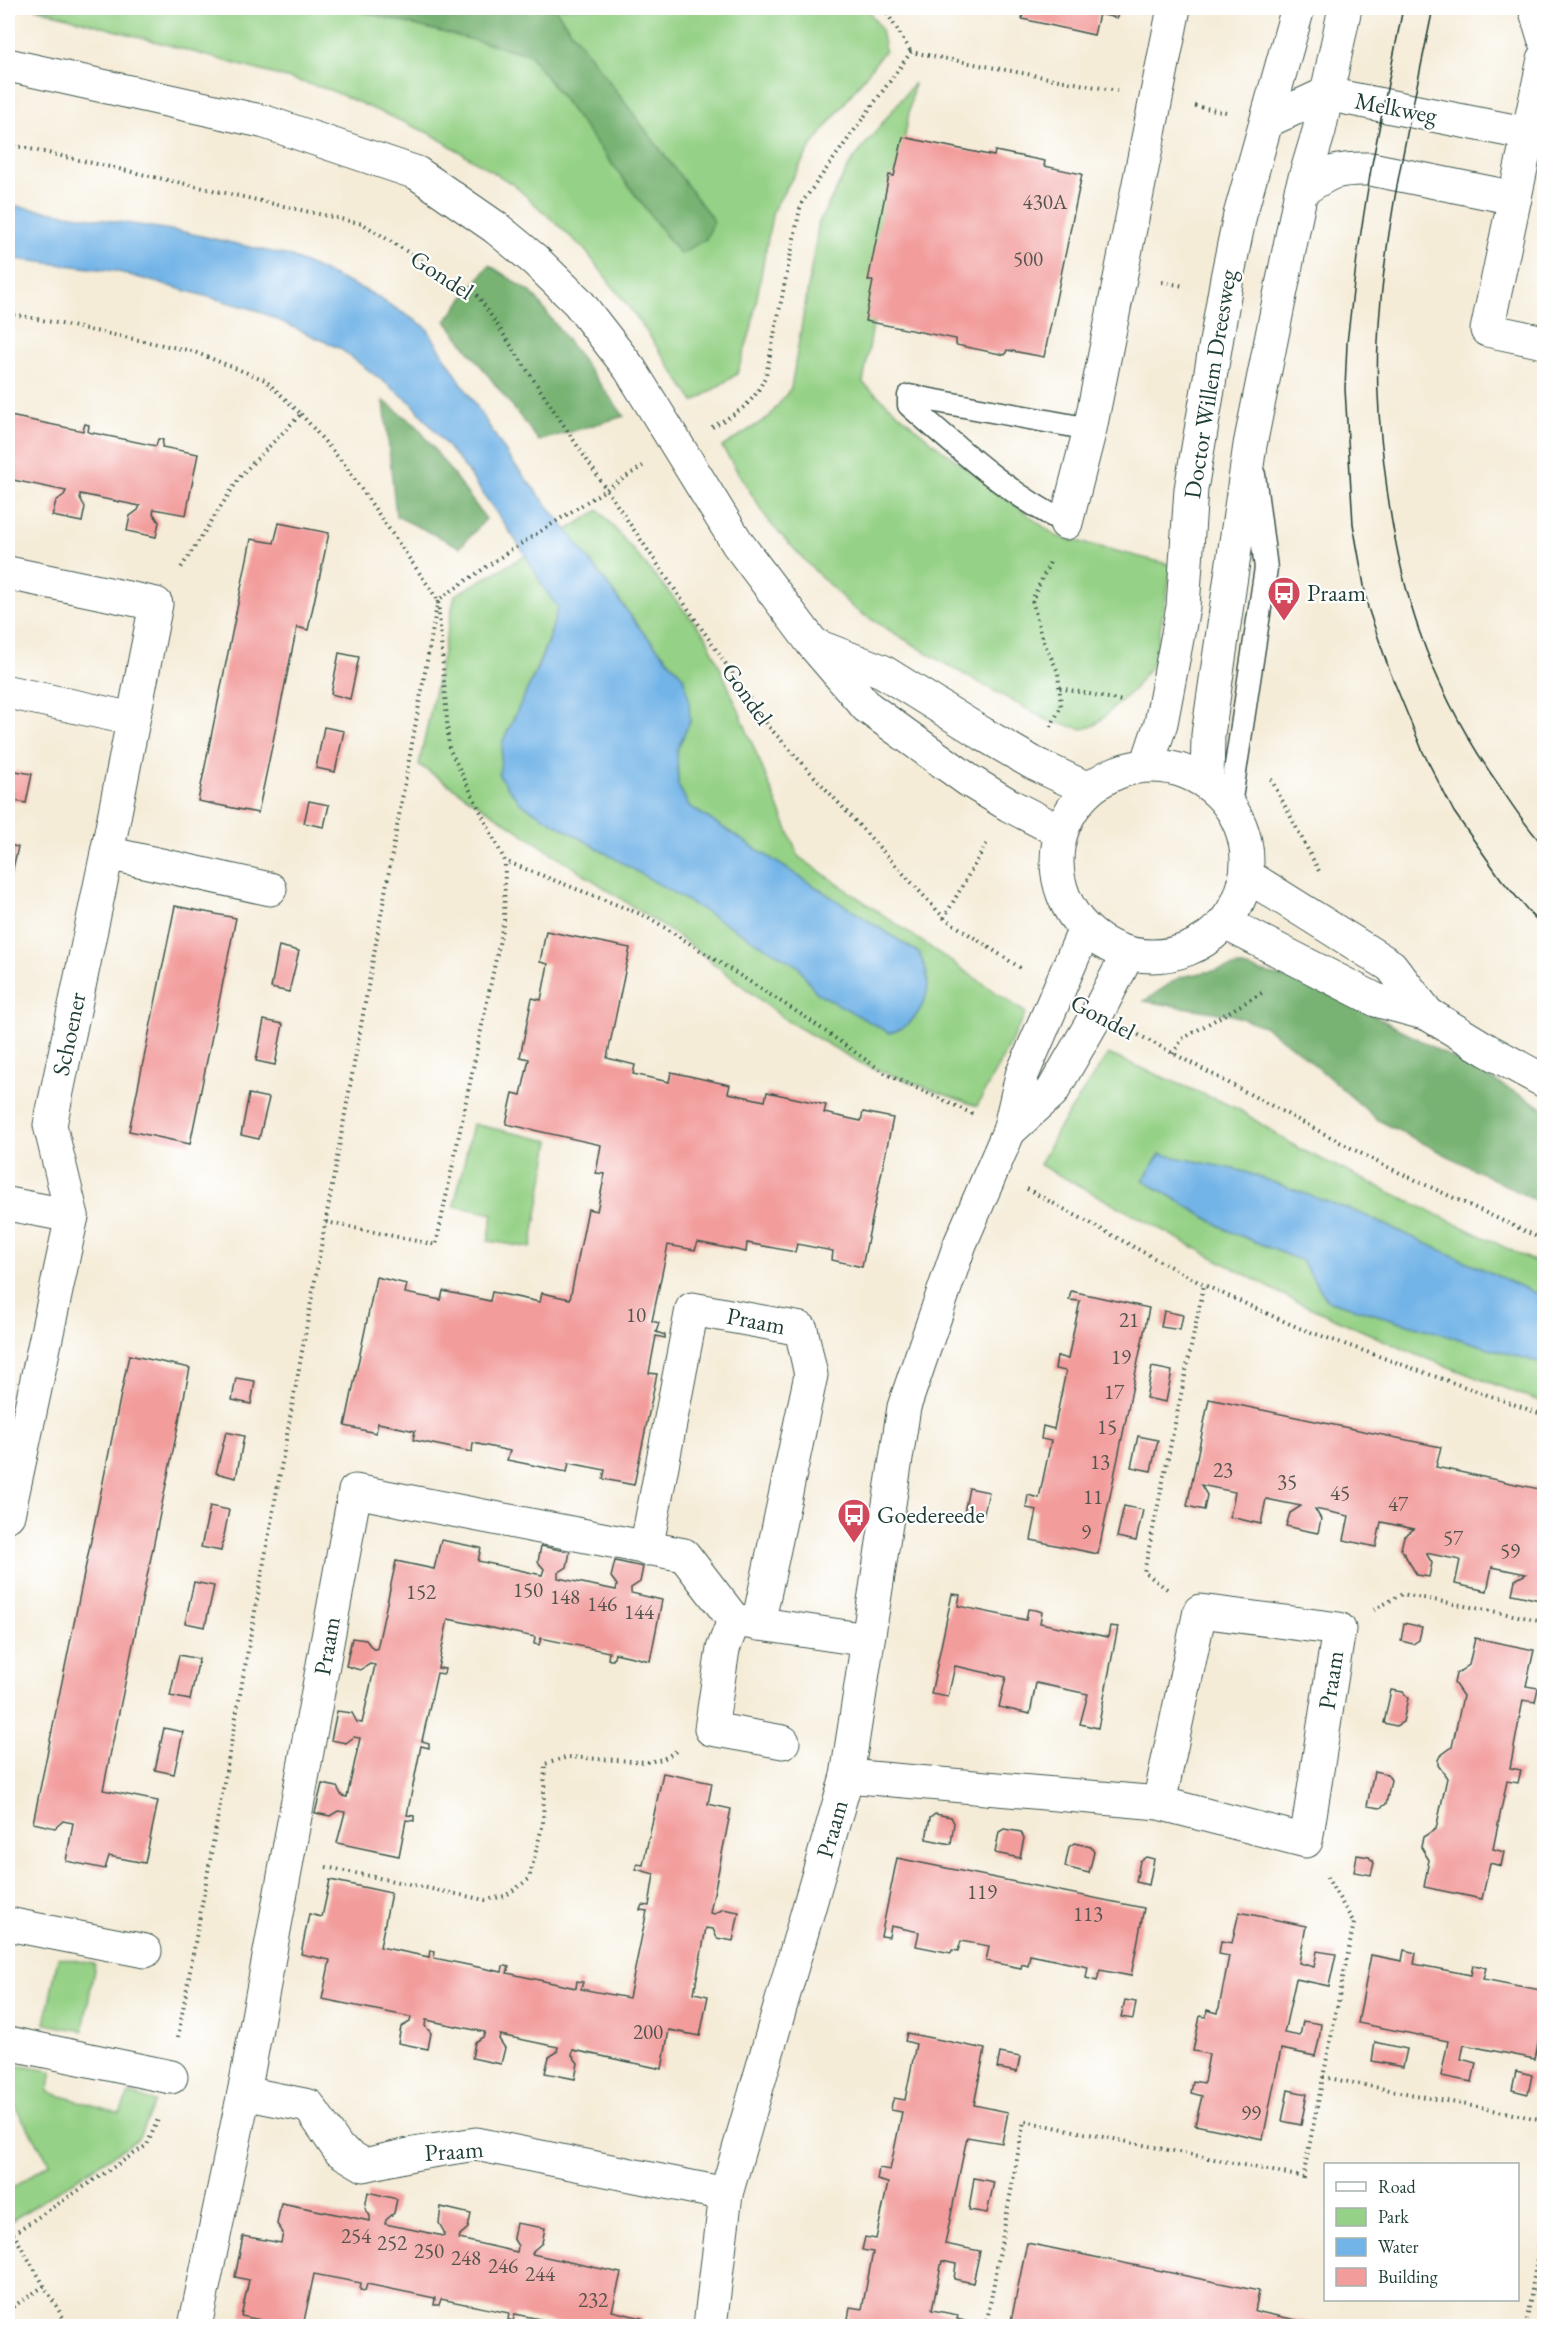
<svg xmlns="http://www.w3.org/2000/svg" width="1552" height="2334" font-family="'EB Garamond',serif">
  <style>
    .green { fill: #95d186; stroke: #5a875d; stroke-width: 1.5 }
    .forest { fill: #78b373; stroke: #4c7854; stroke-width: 1.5 }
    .water { fill: #72b4e7; stroke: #48788e; stroke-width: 1.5 }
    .building { fill: #f29d9c }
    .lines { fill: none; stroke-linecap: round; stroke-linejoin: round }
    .service-casing { stroke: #3f574d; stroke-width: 25 }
    .minor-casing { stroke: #3f574d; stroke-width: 35 }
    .tertiary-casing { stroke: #3f574d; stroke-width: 35 }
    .path { stroke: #3f574d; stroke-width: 4; stroke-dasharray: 1.5 4.5; stroke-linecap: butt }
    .service { stroke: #fff; stroke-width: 22 }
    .minor { stroke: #fff; stroke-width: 33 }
    .tertiary { stroke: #fff; stroke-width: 33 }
    .tram { stroke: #1f3d34; stroke-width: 1.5 }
    .labels { text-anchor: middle; stroke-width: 4.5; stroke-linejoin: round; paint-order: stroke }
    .number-label { font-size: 21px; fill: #54554e }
    .street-label { font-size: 24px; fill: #1f3d34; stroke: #fff }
    .poi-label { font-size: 24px; fill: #1f3d34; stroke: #fff; text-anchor: start }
  </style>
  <rect width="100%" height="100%" fill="#fff"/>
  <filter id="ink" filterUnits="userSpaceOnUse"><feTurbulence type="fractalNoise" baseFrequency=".0167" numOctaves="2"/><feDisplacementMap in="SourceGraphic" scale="12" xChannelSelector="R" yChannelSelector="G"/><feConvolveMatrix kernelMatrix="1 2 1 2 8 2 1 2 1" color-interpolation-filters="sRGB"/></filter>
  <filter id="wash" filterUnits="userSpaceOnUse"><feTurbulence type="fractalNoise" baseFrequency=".008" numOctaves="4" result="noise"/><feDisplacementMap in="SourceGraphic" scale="24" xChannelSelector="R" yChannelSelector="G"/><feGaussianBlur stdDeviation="1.35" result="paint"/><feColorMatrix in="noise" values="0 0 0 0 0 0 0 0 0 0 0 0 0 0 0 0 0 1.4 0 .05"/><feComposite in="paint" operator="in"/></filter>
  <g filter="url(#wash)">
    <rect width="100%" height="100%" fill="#f5ecd8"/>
    <g class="green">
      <path d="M35,8h312l182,46 151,200 -124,-246h311l14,21 4,21 -74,97 -38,63 -22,120 -14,44 -43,28 -54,-80 -55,-72 -71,-65 -81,-50 -103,-45z"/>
      <path d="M914,83l-51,300 68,58 125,95 116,29 -18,96 -20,28 -39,36 -12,4 -34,-8 -100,-55 -95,-57 -41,-40 -44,-47 -47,-75 47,-30 22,-29 28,-166 31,-58z"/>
      <path d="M599,510l107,126 30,68 63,153 227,156 -49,93 -113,-41 -77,-44 -102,-80 -266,-176 36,-170 71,-40 19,35 14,17c-14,47 -35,90 -56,134l295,225 19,26 102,-39 -230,-147 -11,-21 -1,-35 13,-29 -7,-45 -41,-45 -75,-101z"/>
      <path d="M1108,1054l130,55 60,39 246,118v31l-180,-82 -122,-44 -81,-17 -18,26 86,51 73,30 25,39 217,64v39l-127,-48 -128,-57 -249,-133 17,-34z"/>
      <path d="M473,1124l77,17 -19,107 -43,-7 5,-27 -39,-8z"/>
      <path d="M58,1957l37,7 -12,67 -38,-7z"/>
      <path d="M8,2064l44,7 -4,21 72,21 9,-20 26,9 -17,37 -130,84v-32l42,-28 -42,-67z"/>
    </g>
    <g class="forest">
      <path d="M347,8h209l4,8 154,205 -8,18 -26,15 -151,-200z"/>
      <path d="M489,265l43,28 92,123 -85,25 -93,-120z"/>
      <path d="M384,401l33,25 69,93 -26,28 -64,-31z"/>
      <path d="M1239,966l64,17 59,26 182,99v97l-166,-85 -77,-67 -37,-27 -32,-11 -88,-14 36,-24z"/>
    </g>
    <g class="water">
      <path d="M8,205l176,27 105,24 80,36 57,35 84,132 57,71 75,101 41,45 6,23 1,22 -13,29 1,35 11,21 230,147c3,7 7,15 8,22 5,25 -14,53 -38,58l-73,-41 -18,-26 -278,-163 -21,-27 4,-35 34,-72 13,-33 8,-29 -13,-17 -19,-35 -61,-87 -53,-65 -73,-55 -83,-38 -141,-39 -107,-13z"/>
      <path d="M1160,1154l82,17 122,44 180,82v67l-217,-64 -25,-39 -73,-30 -86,-51z"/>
    </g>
    <g id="blocks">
      <g class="building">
        <path d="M1024,8h95l-2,10 -18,-4 -5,21 -72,-16z"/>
        <path d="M903,137l91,19 1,-5 50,10 -1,5 38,8 -38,183 -37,-7 -2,5 -49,-10v-6l-91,-18 8,-40h-5l21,-106 5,1z"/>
        <path d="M10,416l73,15 2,-7 4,1 -1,7 68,14 2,-7h2l3,1 -1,7 36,7 -12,61 -32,-6 -1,4 6,9 -3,15 -29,-6 3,-15 8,-6 2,-4 -60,-12v4l5,9 -3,15 -30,-6 4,-15 8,-6 2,-4 -58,-12v-51z"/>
        <path d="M279,523l50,10 -21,97 -11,-3 -39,186 -60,-12 53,-262 23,4z"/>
        <path d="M339,653l20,4 -9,42 -19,-5z"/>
        <path d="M324,727l20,4 -9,41 -19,-4z"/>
        <path d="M16,771l16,3 -6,29 -15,-3 -3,-5v-18z"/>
        <path d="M309,801l20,4 -5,22 -20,-4z"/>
        <path d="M8,845l10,2 -7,30 -3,-1z"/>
        <path d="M175,906l61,12 -46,226 -61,-13z"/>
        <path d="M546,931l84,17 -23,110 28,7 -2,9 36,8 2,-10 59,13 -2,8 37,8 2,-9 59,13 -2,8 37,8 2,-9 30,6 -31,149 -30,-7 1,-9 -36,-7 -2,8 -48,-9 -1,9 -48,-10 -3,8 -27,-5 -16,76 7,2 -3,9 9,3v3l-9,-2 -7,37 8,1 -23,111 -31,-6 2,-9 -36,-7 -2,9 -60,-12 3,-9 -37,-8 -1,9 -59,-12 2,-9 -37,-8 -2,10 -31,-7 31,-149 31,7 -2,9 36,7 2,-9 47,10 2,-9 48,10 2,-9 28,6 18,-90 9,2 8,-37 -9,-1 5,-28 -95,-21 7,-31 8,2 8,-36 -9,-2 12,-59 9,2 7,-36 -8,-2z"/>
        <path d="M279,946l20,5 -10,41 -18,-4z"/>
        <path d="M264,1020l19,4 -8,41 -19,-4z"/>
        <path d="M249,1094l20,4 -10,41 -18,-4z"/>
        <path d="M1071,1291l78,17 -51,246 -67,-14 6,-30 -11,-2 2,-13 11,3 12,-57 -10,-2 2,-13 11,3 12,-58 -11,-2 2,-13 11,3 6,-30 6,-28 -11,-1z"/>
        <path d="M1164,1311l19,4 -3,15 -19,-3z"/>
        <path d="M129,1355l61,13 -87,422 55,11 -13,62 -36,-7 -4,13 -39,-8 7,-38 -10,-2 -8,7 -22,-5z"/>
        <path d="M1152,1367l20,4 -6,31 -20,-4z"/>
        <path d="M236,1378l19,3 -4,23 -19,-4z"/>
        <path d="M1209,1399l232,48 -5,20 108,23v87h-3l3,6v18l-32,-7 3,-14 11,-6 -34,-7 -5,24 -32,-7 5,-24 -34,-7 6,10 -3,14 -12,-2 -16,-26 3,-13 10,-7 -33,-7 -5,25 -32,-7 5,-24 -34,-7 6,10 -3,14 -15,-3 -17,-4 4,-13 11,-7 -35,-7 -5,25 -31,-7 5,-25 -34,-7 6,10 -3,15 -17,-4z"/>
        <path d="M226,1432l18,4 -8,42 -20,-5z"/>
        <path d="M1138,1436l20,4 -7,31 -20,-4z"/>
        <path d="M969,1488l20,4 -6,25 -19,-4z"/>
        <path d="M210,1506l19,4 -8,41 -20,-4z"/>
        <path d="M1124,1506l19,4 -7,31 -19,-4z"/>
        <path d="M441,1540l40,8 -3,13 64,14 2,-6 -6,-7 3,-16 29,6 -3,15 -9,6v5l58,12 1,-5 -6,-8 4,-16 28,6 -3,15 -9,6v5l31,7 -12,61 -35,-8 -2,7h-3l-2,-1 1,-7 -68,-14 -2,7 -5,-1 1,-7 -87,-18 -10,49 7,1 -1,5 -7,-1 -15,68 7,2v5l-8,-2 -14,69 7,1v5l-8,-1 -7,36 -62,-13 8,-31 -7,-1 -8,5 -15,-3 7,-29 15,3 5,9 5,1 13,-59 -6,-1 -8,6 -15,-3 6,-29 15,2 5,9 5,1 13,-58 -5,-1 -10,6 -14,-4 6,-28 14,2 7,9h4l19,-88 38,8z"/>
        <path d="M194,1582l20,4 -9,41 -20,-4z"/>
        <path d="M952,1594l8,1 -2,11 68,14 2,-11 8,1 6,2 -2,11 68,14 2,-11 8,1 -20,101 -18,-4 8,-30 -52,-11 -6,31 -31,-7 7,-30 -51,-11 -7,31 -17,-3z"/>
        <path d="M1404,1623l18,4 -3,13 -6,4 -12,-3z"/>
        <path d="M1475,1638l59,12 -8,36 12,2 -3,14 -12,-2 -13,68 11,2 -3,13 -11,-2 -14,68 11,3 -3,14 -11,-3 -8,36 -58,-12 5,-27 -8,-13 2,-10 13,-8 11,-51 -9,-13v-5l2,-4 12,-9 11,-51 -9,-13 2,-9 13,-9z"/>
        <path d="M179,1655l20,4 -9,41 -20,-4z"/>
        <path d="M1391,1690l12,2 5,6 -5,24 -7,4 -12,-3z"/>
        <path d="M164,1728l19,4 -9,42 -19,-4z"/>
        <path d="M1374,1771l13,3 4,6 -5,24 -6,4 -13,-2z"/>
        <path d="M663,1773l49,10 -4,21 23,5 -21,104 5,1 8,-5 16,3 -6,29 -16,-3 -4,-9 -7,-1 -12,65 14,3 -8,40 -31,-6 -7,39 -89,-19 -1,5 6,8 -3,16 -30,-6 4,-16 8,-5 1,-5 -58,-12 -1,4 6,9 -4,16 -15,-3 -14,-3 3,-16 8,-5 2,-5 -59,-12 -1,6 6,7 -3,16 -30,-6 3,-16 9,-5 1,-5 -89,-18 8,-39 -29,-6 8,-40 13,3 8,-37 61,13 -11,54 49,10 1,-7 2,1 3,1 -1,6 68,14 1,-6h3l3,1 -2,6 69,15 1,-7 6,1 -2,7 48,9 18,-87 -7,-1 2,-5 7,1 5,-32 -18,-5 1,-5 6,1z"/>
        <path d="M935,1814l16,3 3,6 -3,21 -25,-5 4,-21z"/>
        <path d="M1004,1829l17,3 3,6 -4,20 -25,-5 4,-21z"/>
        <path d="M1074,1843l17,4 3,5 -5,21 -24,-6 4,-20z"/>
        <path d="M1357,1855l12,2 5,6 -3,12 -17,-3z"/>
        <path d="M1146,1857l8,2 -5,26 -13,-3 4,-21z"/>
        <path d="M897,1858l247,50 -13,68 -31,-6 -3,11 -11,-3 2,-11 -58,-12 -2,11 -6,-2 -1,4 -35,-7 3,-15 -28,-5 -3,10 -6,-1 -1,3 -35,-7 3,-14 -28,-6 -2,11 -8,-1z"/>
        <path d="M1239,1912l67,14 -7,37 15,4 3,-16 19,3 -7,32 -33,-7 -12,54 16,3 3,-15 18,3 -2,16 -4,16 -34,-7 -18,90 -68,-14 7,-29 -11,-3 2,-12 11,2 5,-29 -16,-3 7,-35 6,1 1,-7 11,3 11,-57 -10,-2 2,-13 11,2z"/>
        <path d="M1404,1950l12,3 -2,11 57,11 2,-10 6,1 7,2 -3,11 57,11 4,-13v36l-9,46 -71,-14 -3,14 15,4 -4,19 -31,-6 7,-35 -90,-18 13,-68 31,6z"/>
        <path d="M1125,2000l11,2 -3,17 -12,-2z"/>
        <path d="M907,2033l78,16 -11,56 34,7 -6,31 -35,-6 -22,107 35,7 -7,32 -19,-4 2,-15 -14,-3 -10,49 26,5 -1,4 8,2 -1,5h-106l1,-4 -11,-3 2,-12 12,2 11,-57 -11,-2 3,-13 11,2 12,-56 -11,-3 2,-12 11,2 12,-58 -11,-2 1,-7 2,-5 11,2 11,-56 -11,-3z"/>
        <path d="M1375,2042l32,7 -4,18 -31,-6z"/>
        <path d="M1000,2053l20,4 -3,15 -20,-4z"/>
        <path d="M1516,2071l16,4 -4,19 -16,-4z"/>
        <path d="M1288,2090l19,4 -6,31 -19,-4z"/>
        <path d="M974,2178l20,4 -7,31 -18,-3z"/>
        <path d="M368,2192l29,7 -3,14 -8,7 -1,4 59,12v-4l-5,-9 2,-16 30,7 -3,14 -8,7 -1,4 58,13 1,-6 -5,-8 3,-15 29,5 -3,15 -8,7 -2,4 89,19 -9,38 30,7 -2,8h-78l1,-2 -48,-10 -2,7 -3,-1h-2l1,-7 -68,-14 -2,6h-5l1,-7 -68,-14 -2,7 -5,-1 1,-7 -47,-9 -11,52h-12l-50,-10 8,-36 -14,-3 8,-41 38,7 2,-10 -6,-9 4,-21 89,18v-5l-5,-8z"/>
        <path d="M1027,2243l232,48 -4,20 69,15h-314z"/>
      </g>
    </g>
  </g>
  <g filter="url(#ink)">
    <use href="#blocks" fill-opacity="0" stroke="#3f574d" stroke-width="1.5"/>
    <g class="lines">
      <g class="service-casing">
        <g id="service">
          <path d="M1066,523c-59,-30 -108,-75 -157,-118v-9l181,33"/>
          <path d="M1230,805l36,-237 -12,-93"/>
        </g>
      </g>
      <g class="minor-casing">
        <g id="minor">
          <path d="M1535,8l9,30"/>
          <path d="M1544,59l-57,271 57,12"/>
          <path d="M8,65l257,57 152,51 78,54 40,33 43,42 52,67 108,175 75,100 54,63 101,73 41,25 52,27"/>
          <path d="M1267,121l59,-27 203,40"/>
          <path d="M1301,191c29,-19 34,-23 70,-22l144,29"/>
          <path d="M1066,523l24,-94 84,-421"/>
          <path d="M8,573l148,31 -49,249"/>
          <path d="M817,646l65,25 101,63 50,29 55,26"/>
          <path d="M8,692l125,27"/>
          <path d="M1009,1131l43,-39 45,-78 31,-60"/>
          <path d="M8,1204l64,12"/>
          <path d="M8,1515l64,-299 -22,-91 57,-272 163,36"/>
          <path d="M646,1549l46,-240 109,20 10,46 -53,249"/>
          <path d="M734,1620l-11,29 -12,80 72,13"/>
          <path d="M847,1776l312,27 41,-192 139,18 -33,212 -147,-38"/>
          <path d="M8,1924l137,27"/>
          <path d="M8,2043l163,34"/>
          <path d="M244,2093l65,13 30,44 25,15 49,-11 63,-10 250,50"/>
          <path d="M195,2326l49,-233 111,-602 329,64 50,65 133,20"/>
          <path d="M710,2326l16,-132 121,-418 57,-369 56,-163 49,-113 13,-56 63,-146"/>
        </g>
      </g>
      <g class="tertiary-casing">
        <g id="tertiary">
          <path d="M1147,765l14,-42 22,-116 8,-118 36,-211 13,-63 58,-207"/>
          <circle cx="1152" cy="861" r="95"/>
          <path d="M1207,783l1,-48 42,-290 51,-254 18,-60 26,-123"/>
          <path d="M1246,875l145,91 37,48"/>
          <path d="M1225,923l151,77 52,14 59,36 57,31"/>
        </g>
      </g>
      <g class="path">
        <path d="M884,8l27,44"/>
        <path d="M1195,106l31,6"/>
        <path d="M8,144l355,80 115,72 128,193 163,238 175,191 78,51"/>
        <path d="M1162,282l22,4"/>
        <path d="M8,313l184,38 73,29 36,34 -59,60 -63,97"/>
        <path d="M301,414l43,50 94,136 11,148 56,113 143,56 157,100 81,57 87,40"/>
        <path d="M712,427c28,-16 41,-22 54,-52l35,-171 110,-152 206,39"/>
        <path d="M1060,688l63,13"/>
        <path d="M1051,727l10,-21 -3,-34 -16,-34 -10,-38 19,-40"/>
        <path d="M1271,779l48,92"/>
        <path d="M944,918l44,-77"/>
        <path d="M1133,1032l248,132 163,76"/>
        <path d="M1173,1054l9,-15 83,-48"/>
        <path d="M1027,1189l177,96 95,43 245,87"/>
        <path d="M326,1222l110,23 68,-325 1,-59"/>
        <path d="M1167,1589l-23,-17 60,-287"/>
        <path d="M1374,1610l28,-16 142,27"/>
        <path d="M326,1867l159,33 20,-4 24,-17 14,-56 2,-59 23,-7 80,5 15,-3 15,-9"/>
        <path d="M178,2037l260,-1437 70,-48 135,-86"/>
        <path d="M1323,2077l221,43"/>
        <path d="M13,2233l55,93"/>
        <path d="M8,2237l139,-92 12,-28"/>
        <path d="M8,2310l36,-24"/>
        <path d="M986,2326l38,-205 279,56 51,-254 -28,-47"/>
        <path d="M1526,2326l18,-111"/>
      </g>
      <use href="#service" class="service"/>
      <use href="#minor" class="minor"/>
      <use href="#tertiary" class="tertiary"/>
      <g class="tram">
        <path d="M1403,8l-32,161 -14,88 -10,86 -2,46 8,135 15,84 22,64 33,80 31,60 47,67 43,50"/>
        <path d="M1433,8c-22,110 -50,221 -55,334 -2,41 1,82 6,122 13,122 44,220 114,320 15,22 28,43 46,62"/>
      </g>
    </g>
  </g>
  <defs>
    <g id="bus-pin" transform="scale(1.725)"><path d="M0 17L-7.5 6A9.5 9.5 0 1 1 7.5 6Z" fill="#d1495b" stroke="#fff"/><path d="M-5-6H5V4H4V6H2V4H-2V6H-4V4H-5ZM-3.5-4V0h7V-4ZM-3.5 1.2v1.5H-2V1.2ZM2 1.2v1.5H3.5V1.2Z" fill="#fff"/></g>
  </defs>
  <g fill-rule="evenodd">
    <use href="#bus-pin" x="1284" y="593"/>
    <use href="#bus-pin" x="854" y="1515"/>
  </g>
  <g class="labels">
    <g class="number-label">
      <text x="1045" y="209">430A</text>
      <text x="1028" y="266">500</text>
      <text x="636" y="1322">10</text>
      <text x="1129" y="1327">21</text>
      <text x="1121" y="1364">19</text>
      <text x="1114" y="1399">17</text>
      <text x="1107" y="1434">15</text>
      <text x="1100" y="1469">13</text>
      <text x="1223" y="1477">23</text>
      <text x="1287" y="1489">35</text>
      <text x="1340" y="1500">45</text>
      <text x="1093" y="1504">11</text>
      <text x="1398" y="1511">47</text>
      <text x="1086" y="1539">9</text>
      <text x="1453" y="1545">57</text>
      <text x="1510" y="1558">59</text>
      <text x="528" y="1597">150</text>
      <text x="421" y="1599">152</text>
      <text x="565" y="1604">148</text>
      <text x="602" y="1611">146</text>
      <text x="639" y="1619">144</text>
      <text x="982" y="1899">119</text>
      <text x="1088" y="1921">113</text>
      <text x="648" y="2039">200</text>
      <text x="1251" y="2120">99</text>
      <text x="356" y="2243">254</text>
      <text x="392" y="2250">252</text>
      <text x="429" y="2258">250</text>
      <text x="466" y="2265">248</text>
      <text x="503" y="2273">246</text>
      <text x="540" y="2281">244</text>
      <text x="593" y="2307">232</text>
    </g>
    <g class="street-label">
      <text transform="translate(1396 108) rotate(11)" y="8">Melkweg</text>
      <text transform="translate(442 275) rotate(33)" y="8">Gondel</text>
      <text transform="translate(1210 384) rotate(-81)" y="8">Doctor Willem Dreesweg</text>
      <text transform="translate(747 694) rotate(55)" y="8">Gondel</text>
      <text transform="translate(1103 1017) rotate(28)" y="8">Gondel</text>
      <text transform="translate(69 1034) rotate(-78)" y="8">Schoener</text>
      <text transform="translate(756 1321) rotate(11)" y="8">Praam</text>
      <text transform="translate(327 1646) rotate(-80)" y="8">Praam</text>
      <text transform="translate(1331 1680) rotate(-81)" y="8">Praam</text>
      <text transform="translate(832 1829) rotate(-74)" y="8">Praam</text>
      <text transform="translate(454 2151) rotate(-4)" y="8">Praam</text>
    </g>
    <g class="poi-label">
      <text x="1307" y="601">Praam</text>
      <text x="877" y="1523">Goedereede</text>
    </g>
  </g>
  <rect width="1552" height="2334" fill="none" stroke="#fff" stroke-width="30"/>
  <rect x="1324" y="2163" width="195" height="138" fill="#ffffff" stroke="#a5b1ae" stroke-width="1.5"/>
  <rect x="1336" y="2182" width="30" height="9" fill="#ffffff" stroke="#a5b1ae" stroke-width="1.5"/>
  <text x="1378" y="2193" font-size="18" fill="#1f3d34">Road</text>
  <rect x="1336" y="2208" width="30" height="18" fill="#95d186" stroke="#a5b1ae" stroke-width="1.5"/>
  <text x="1378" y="2223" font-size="18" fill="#1f3d34">Park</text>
  <rect x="1336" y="2238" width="30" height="18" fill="#72b4e7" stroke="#a5b1ae" stroke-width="1.5"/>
  <text x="1378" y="2253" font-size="18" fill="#1f3d34">Water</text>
  <rect x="1336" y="2268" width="30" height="18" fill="#f29d9c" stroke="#a5b1ae" stroke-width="1.5"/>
  <text x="1378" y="2283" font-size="18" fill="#1f3d34">Building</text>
</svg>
